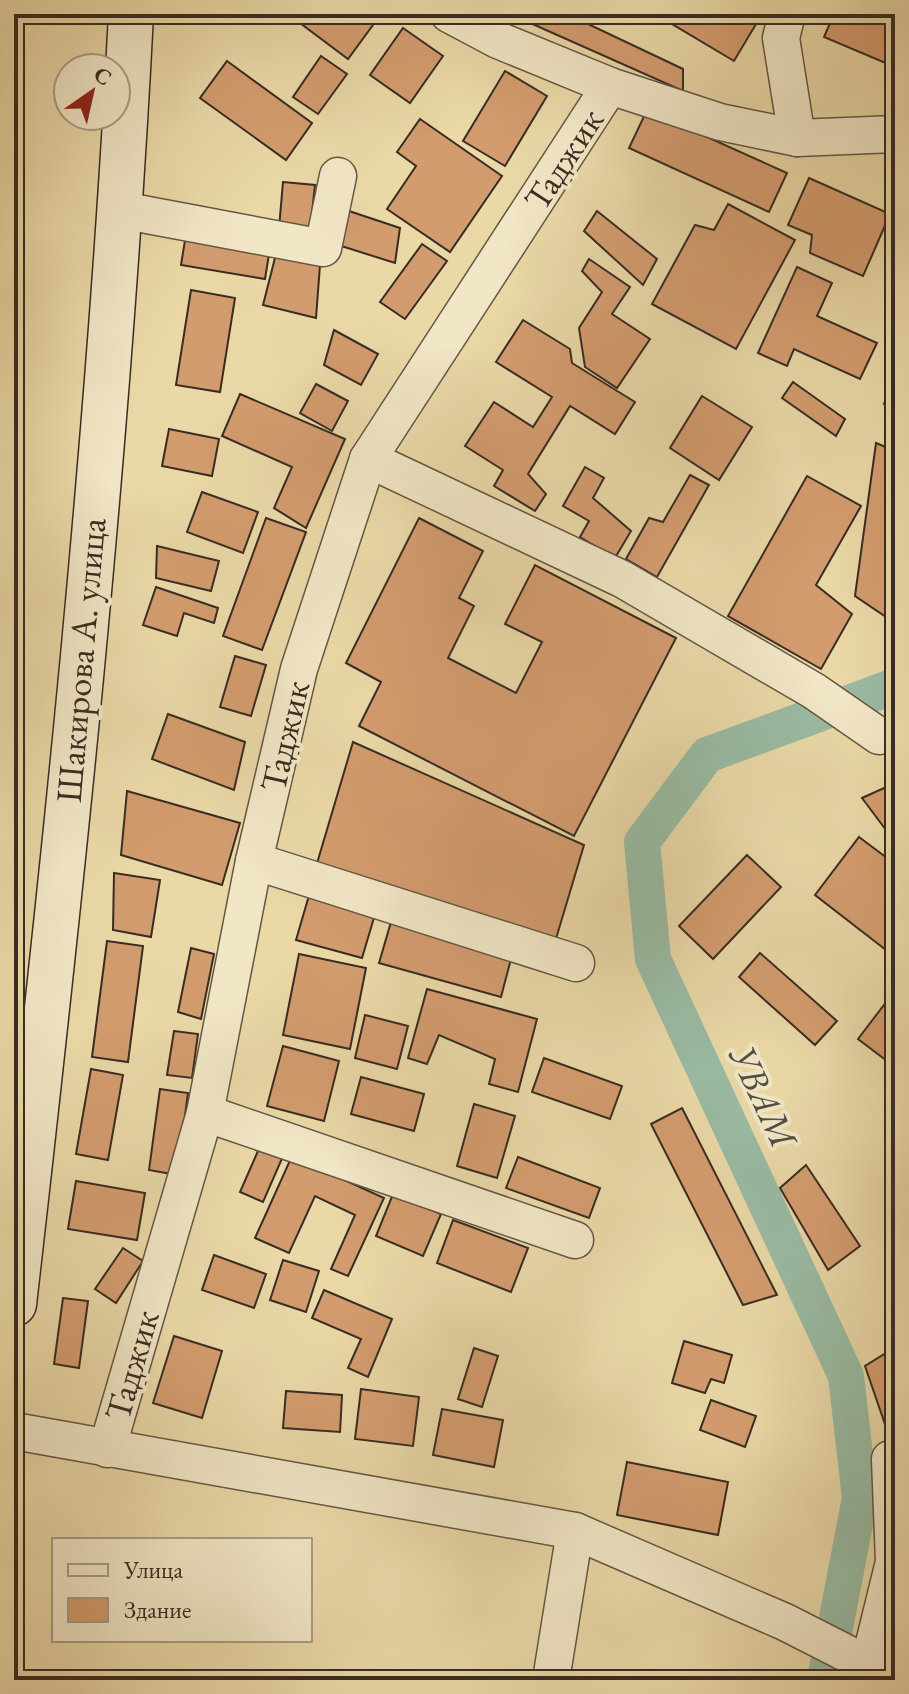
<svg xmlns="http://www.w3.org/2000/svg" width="909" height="1694" font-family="'EB Garamond',serif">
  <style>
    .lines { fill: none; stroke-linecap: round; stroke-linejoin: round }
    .canal { stroke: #99bba3; stroke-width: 36 }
    .building { fill: #d39c6f; stroke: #382c23; stroke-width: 2 }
    .minor-casing { stroke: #645744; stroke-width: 39 }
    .secondary-casing { stroke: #382c23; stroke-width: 47 }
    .minor { stroke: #f1e6c6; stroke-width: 36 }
    .secondary { stroke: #f1e6c6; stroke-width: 44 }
    .labels { text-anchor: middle; stroke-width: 8; stroke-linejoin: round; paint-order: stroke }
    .street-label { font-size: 36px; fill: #382c23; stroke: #f1e6c6 }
    .water-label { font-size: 38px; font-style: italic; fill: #505043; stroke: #f1e6c6 }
  </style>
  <rect width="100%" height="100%" fill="#ead8a7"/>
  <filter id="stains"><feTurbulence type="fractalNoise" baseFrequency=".0025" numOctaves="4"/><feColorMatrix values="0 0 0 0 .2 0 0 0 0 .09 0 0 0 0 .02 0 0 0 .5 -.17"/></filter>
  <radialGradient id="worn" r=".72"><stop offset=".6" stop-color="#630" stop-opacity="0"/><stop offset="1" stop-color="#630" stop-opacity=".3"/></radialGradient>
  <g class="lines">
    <path class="canal" d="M825,1680l35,-182 -14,-122 -193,-417 -11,-117 65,-87 188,-69"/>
  </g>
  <g class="building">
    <path d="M288,14h93l-33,45z"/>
    <path d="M510,14h57l116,55v22z"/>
    <path d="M664,14h98l-28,47 -72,-43z"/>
    <path d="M834,14l61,1v52l-71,-30z"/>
    <path d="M403,28l40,28 -33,47 -40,-28z"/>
    <path d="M321,56l26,18 -29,40 -25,-17z"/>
    <path d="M227,61l85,62 -26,37 -86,-62z"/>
    <path d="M505,71l42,25 -42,70 -42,-25z"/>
    <path d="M647,110l140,63 -18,39 -140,-64z"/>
    <path d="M420,119l82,57 -52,76 -63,-43 29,-43 -19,-14z"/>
    <path d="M809,178l81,36 -27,62 -53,-23 2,-18 -24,-10z"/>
    <path d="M283,182l32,3 -5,46 -31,-3z"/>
    <path d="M728,204l67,36 -59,109 -84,-45 43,-79 19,5z"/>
    <path d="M340,208l60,20 -5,35 -60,-19z"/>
    <path d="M597,211l60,48 -14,26 -59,-54z"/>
    <path d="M186,234l84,14 -5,31 -84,-14z"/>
    <path d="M422,244l25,17 -42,58 -25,-17z"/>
    <path d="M276,254l44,11 -4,53 -53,-13z"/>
    <path d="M589,259l41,28 -18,27 38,25 -33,49 -32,-21 -6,-39 23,-36 -20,-21z"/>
    <path d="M797,267l35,16 -15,33 60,27 -17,36 -66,-30 -7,17 -29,-13z"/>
    <path d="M191,290l44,8 -15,94 -44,-7z"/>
    <path d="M523,320l47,29 2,14 63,39 -20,32 -45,-28 -42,68 18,20 -11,17 -41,-25 9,-16 -38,-24 29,-44 39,25 19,-30 -56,-35z"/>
    <path d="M334,330l44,24 -17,31 -37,-20z"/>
    <path d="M895,377v31l-11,-4z"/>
    <path d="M793,382l52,37 -9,17 -54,-38z"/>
    <path d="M316,384l32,17 -16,30 -32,-18z"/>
    <path d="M240,394l105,45 -39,89 -32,-20 18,-41 -70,-31z"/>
    <path d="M702,396l50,31 -33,53 -49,-32z"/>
    <path d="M169,429l50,10 -7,37 -50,-10z"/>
    <path d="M876,443l19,8v172l-40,-27z"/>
    <path d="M585,467l19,11 -11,20 38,33 -16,27 -35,-21 9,-16 -26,-15z"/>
    <path d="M690,475l19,10 -52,92 -31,-18 23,-41 14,4z"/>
    <path d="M807,476l54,30 -45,79 36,29 -31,55 -93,-53z"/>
    <path d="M202,492l56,20 -15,41 -56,-21z"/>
    <path d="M266,518l40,14 -44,118 -39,-14z"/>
    <path d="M419,518l64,33 -24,47 15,8 -26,52 68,35 26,-51 -37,-18 30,-59 141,73 -102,198 -215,-110 22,-44 -35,-19z"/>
    <path d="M157,546l62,15 -8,30 -55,-13z"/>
    <path d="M156,587l62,21 -4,15 -30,-10 -7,23 -34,-11z"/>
    <path d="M235,656l31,9 -15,51 -31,-9z"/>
    <path d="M168,714l77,28 -11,48 -82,-31z"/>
    <path d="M353,742l231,103 -29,97 -240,-72z"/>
    <path d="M895,783v59l-33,-44z"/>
    <path d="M127,791l113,32 -18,62 -101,-30z"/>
    <path d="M859,837l36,27v93l-80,-62z"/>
    <path d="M747,855l34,32 -68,72 -34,-33z"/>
    <path d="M114,873l46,7 -9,57 -38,-7z"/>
    <path d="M310,892l66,19 -14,47 -66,-18z"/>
    <path d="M391,922l121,33 -11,42 -122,-34z"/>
    <path d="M107,941l36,5 -15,116 -36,-5z"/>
    <path d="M191,948l23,6 -13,65 -23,-7z"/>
    <path d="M760,953l77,68 -22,24 -76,-68z"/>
    <path d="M299,954l67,14 -16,81 -67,-14z"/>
    <path d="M427,989l110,30 -19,73 -29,-8 6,-25 -56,-24 -12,29 -19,-6z"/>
    <path d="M890,997l5,4v66l-37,-28z"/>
    <path d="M365,1015l43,11 -11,43 -42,-11z"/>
    <path d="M174,1031l24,3 -6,44 -25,-3z"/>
    <path d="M283,1046l56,15 -15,60 -57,-15z"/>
    <path d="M544,1058l78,28 -12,33 -78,-27z"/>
    <path d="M91,1069l32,6 -15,85 -32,-6z"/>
    <path d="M361,1077l63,17 -10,37 -63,-17z"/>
    <path d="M160,1089l28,4 -11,82 -28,-5z"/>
    <path d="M474,1104l41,12 -18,62 -40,-12z"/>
    <path d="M682,1108l95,187 -34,10 -92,-181z"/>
    <path d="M261,1144l23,10 -21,48 -23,-10z"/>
    <path d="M292,1156l92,42 -36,78 -17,-7 24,-54 -40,-19 -26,57 -34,-15z"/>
    <path d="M518,1157l82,31 -11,30 -83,-30z"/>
    <path d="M806,1165l54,81 -32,24 -48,-82z"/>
    <path d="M76,1181l69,12 -8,47 -69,-11z"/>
    <path d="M393,1194l48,20 -18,42 -47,-20z"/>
    <path d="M453,1220l75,28 -17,44 -74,-29z"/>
    <path d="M123,1248l20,13 -27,42 -21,-14z"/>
    <path d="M214,1255l52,19 -12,34 -52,-18z"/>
    <path d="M283,1260l36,11 -13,41 -36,-12z"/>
    <path d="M324,1290l68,29 -24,58 -20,-9 13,-29 -49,-21z"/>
    <path d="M63,1298l25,3 -9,67 -25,-4z"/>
    <path d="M174,1336l48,15 -20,67 -49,-15z"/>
    <path d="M684,1341l48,14 -8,28 -13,-4 -6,14 -33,-10z"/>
    <path d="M474,1348l24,8 -16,51 -24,-8z"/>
    <path d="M886,1353l9,25v55l-6,3 -24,-70z"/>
    <path d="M361,1389l58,8 -6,49 -58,-7z"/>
    <path d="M286,1391l56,4 -2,37 -57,-4z"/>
    <path d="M711,1400l45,16 -11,31 -45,-17z"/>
    <path d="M442,1409l61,11 -9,47 -61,-12z"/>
    <path d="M627,1462l101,20 -10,53 -101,-20z"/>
  </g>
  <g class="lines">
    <g class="minor-casing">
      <g id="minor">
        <path d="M449,14l49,26 112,46 110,36 77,16 98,-4"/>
        <path d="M787,14l-6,24 16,100"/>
        <path d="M121,210l202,38 15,-72"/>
        <path d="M368,459l254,120 192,112 65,45"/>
        <path d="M254,861l322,102"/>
        <path d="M205,1113l370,127"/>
        <path d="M14,1431l561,100 210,91 110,56"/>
        <path d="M107,1449l98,-336 49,-252 45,-192 69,-210 242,-373"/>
        <path d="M551,1680l24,-149"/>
        <path d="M865,1680l29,-118 -4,-103"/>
      </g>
    </g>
    <g class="secondary-casing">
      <path id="secondary" d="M14,1304c49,-428 95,-859 117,-1290"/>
    </g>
    <use href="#minor" class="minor"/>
    <use href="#secondary" class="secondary"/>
  </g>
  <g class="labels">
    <g class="street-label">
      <text transform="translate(563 159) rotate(-57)" y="13">Таджик</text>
      <text transform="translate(80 660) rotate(-85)" y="13">Шакирова А. улица</text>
      <text transform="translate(284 736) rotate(-77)" y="13">Таджик</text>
      <text transform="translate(131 1365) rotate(-74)" y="13">Таджик</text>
    </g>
    <g class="water-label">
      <text transform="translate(763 1096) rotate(65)" y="13">УВАМ</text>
    </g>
  </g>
  <rect width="909" height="1694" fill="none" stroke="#ead8a7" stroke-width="48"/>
  <rect x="16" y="16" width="877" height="1662" fill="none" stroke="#382c23" stroke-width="4"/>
  <rect x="24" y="24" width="861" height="1646" fill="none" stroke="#382c23" stroke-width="2"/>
  <rect x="52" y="1538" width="260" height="104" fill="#f1e6c6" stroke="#a79c85" stroke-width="2"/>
  <rect x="68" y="1564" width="40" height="12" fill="#f1e6c6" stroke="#a79c85" stroke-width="2"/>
  <text x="124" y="1578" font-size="24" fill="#382c23">Улица</text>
  <rect x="68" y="1598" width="40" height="24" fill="#d39c6f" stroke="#a79c85" stroke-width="2"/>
  <text x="124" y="1618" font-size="24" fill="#382c23">Здание</text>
  <g transform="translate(92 92) rotate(34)"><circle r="38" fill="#f1e6c6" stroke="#a79c85" stroke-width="2"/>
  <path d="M0-6L14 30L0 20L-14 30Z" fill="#8f2418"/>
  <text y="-12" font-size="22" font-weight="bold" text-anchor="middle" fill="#382c23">С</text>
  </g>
  <rect width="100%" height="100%" filter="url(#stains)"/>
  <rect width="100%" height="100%" fill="url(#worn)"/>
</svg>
